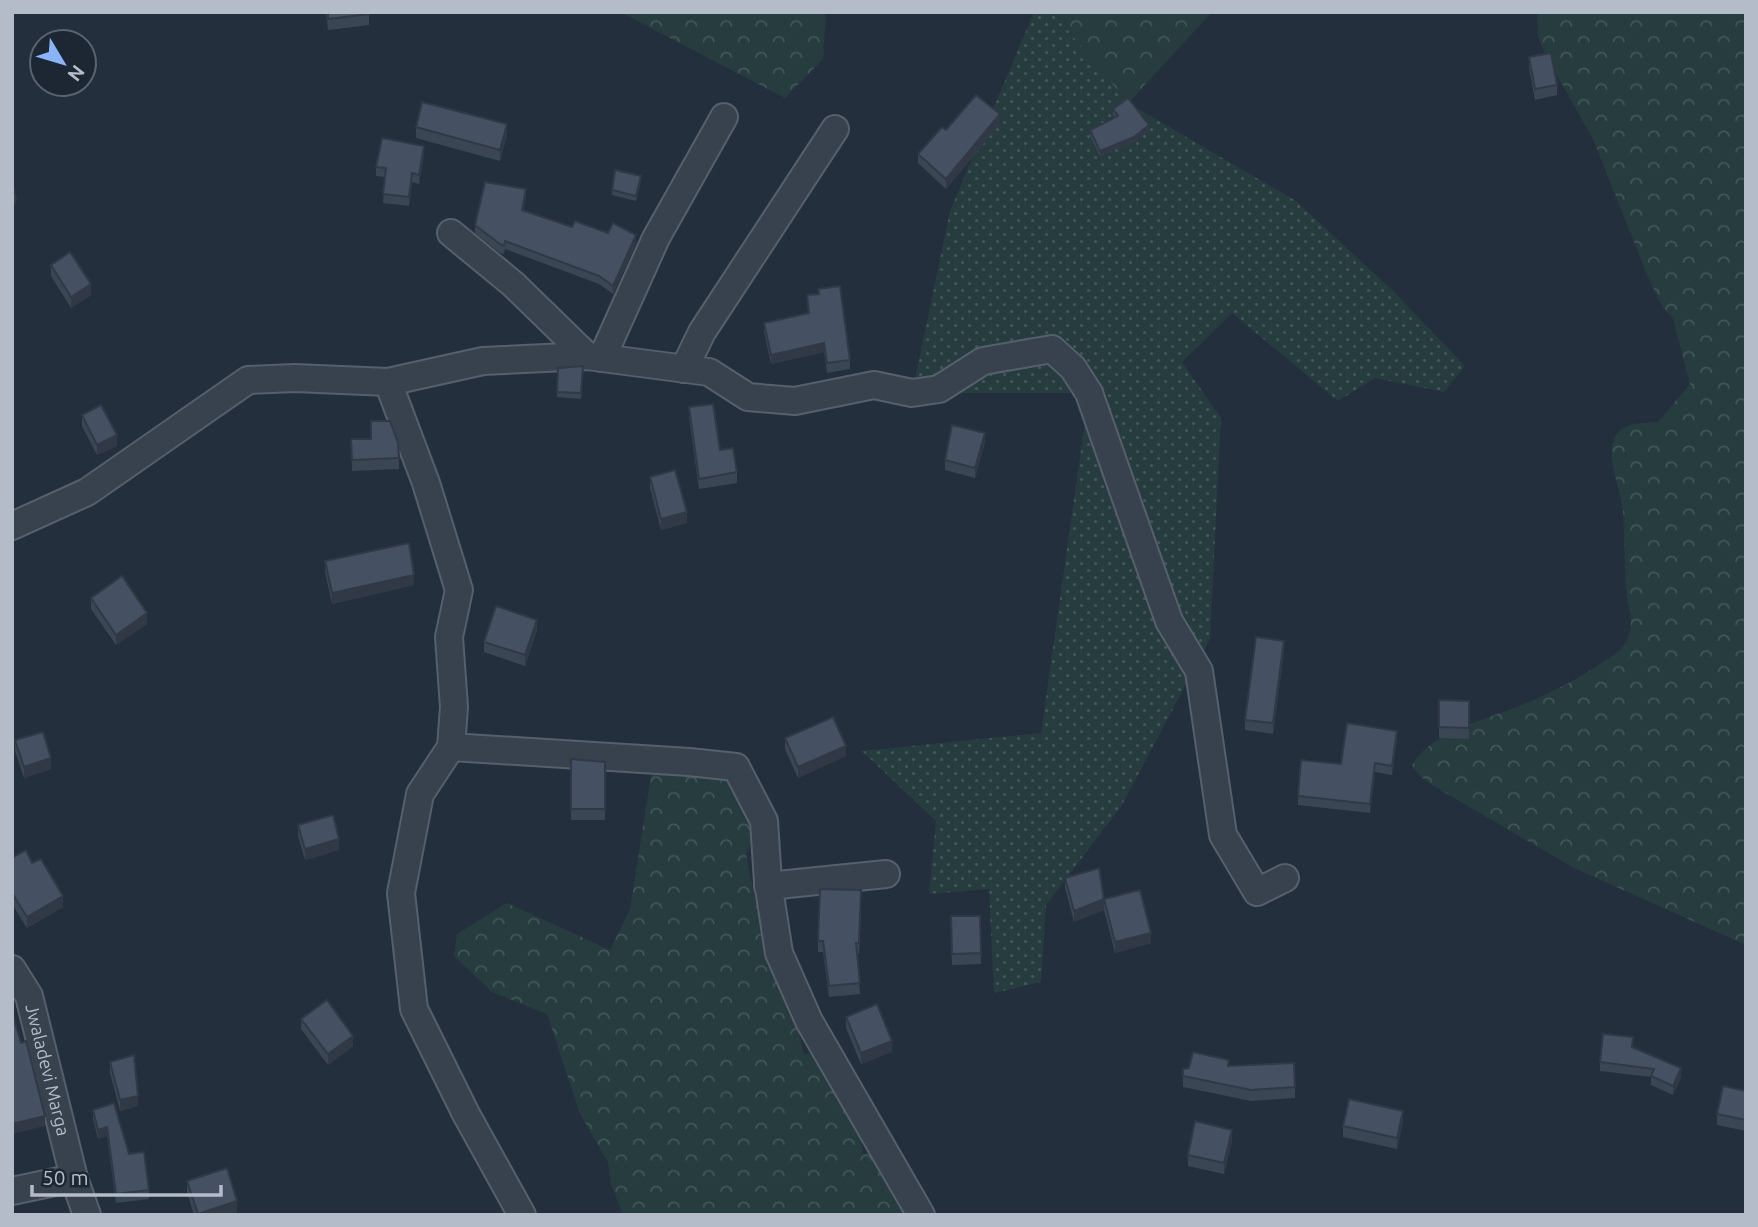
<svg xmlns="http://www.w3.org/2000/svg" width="1758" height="1227" font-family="Ubuntu,sans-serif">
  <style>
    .grass { fill: url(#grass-dots) }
    .forest { fill: url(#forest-crowns) }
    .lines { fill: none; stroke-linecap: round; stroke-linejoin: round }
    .minor-casing { stroke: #565f6c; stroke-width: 30 }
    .minor { stroke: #38414e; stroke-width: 26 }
    .wall { fill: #3b4654 }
    .shaded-wall { fill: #303945 }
    .building { fill: #455162; stroke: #303945; stroke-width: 2 }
    .labels { text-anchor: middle; stroke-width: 5; stroke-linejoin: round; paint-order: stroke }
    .street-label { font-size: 18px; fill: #b4bcc9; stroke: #1d2633 }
  </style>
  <defs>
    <pattern id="grass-dots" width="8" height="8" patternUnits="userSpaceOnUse" patternTransform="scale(1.75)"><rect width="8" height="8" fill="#263c3f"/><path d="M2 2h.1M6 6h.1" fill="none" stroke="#435659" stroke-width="1.8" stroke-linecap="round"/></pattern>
    <pattern id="forest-crowns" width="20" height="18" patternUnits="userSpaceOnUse" patternTransform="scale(1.75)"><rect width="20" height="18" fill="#263c3f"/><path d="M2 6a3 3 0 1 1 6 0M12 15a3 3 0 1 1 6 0" fill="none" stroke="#435659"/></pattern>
  </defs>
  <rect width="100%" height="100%" fill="#242f3e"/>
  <path class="grass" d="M1034,12h19l75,91 168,98 97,90 72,75 -21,26 -69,-14 -37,23 -106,-88 -50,49 39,56 -11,221 -88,166 -76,100 -5,77 -47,11 -5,-104 -60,5 7,-73 -74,-70 179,-18 48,-340h-177l38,-182z"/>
  <g class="forest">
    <path d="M620,12h206l-3,47 -38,39z"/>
    <path d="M1053,12h159l-84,91z"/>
    <path d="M1537,12h209v933l-172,-77 -142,-83 -11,-8 -9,-11c13,-32 81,-49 110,-61 25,-10 52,-24 75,-39 10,-7 23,-13 29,-24 10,-18 2,-34 0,-52 -2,-26 -1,-53 -3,-79 -2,-22 -18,-53 -8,-74 7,-15 29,-14 43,-15l32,-38 -17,-66 -10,-10 -13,-26 -57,-143 -47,-83 -8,-19z"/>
    <path d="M652,769l77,9 2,13 17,16 6,30 -8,17 17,85 32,78 9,37 11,-1 45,79 3,22 7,-1 46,62h-293l-12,-31 -3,-22 -28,-48 -33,-100 -55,-22 -38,-36 3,-22 50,-31 103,47 20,-41z"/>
  </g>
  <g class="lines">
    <g class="minor-casing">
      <g id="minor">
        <path d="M451,233l62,51 74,72"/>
        <path d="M602,358l54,-120 68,-121"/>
        <path d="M684,369l18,-37 133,-203"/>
        <path d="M388,382l38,101 33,107 -10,47 5,70 -3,40 -31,47 -19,99 13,116 52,105 56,101"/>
        <path d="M12,526l75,-34 161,-112 47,-2 93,4 95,-21 104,-5 122,16 39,25 47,4 79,-16 38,8 27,-4 44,-28 69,-12 21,19 16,25 80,228 30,50 24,164 34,57 28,-14"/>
        <path d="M451,747l238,15 47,5 28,54 4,61 11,71 30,68 112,194"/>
        <path d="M768,886l118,-12"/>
        <path id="s1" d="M12,969l17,27 45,182 13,37"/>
        <path d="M12,1191l62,-13"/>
      </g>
    </g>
    <use href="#minor" class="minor"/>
  </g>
  <g class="wall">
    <path d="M326,12h43v13l-41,5z"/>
    <path d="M1529,57l28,28v10l-22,5 -6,-32z"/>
    <path d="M1113,109l36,22 -15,11 -34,14 -10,-20v-6l25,-12 -2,-3z"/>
    <path d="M1000,124l-54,65 -28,-26v-9l28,-24z"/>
    <path d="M416,127l91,8 -7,26 -84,-23z"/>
    <path d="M424,155l-5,29 -7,-2 -3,24 -26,-3 2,-26 -9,-1v-9z"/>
    <path d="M641,181l-5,20 -24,-6v-5z"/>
    <path d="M526,197l-3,14 49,16 64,17 -23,50 -14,-10 -94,-35 -1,5 -4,-1 -25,-20v-8z"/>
    <path d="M51,265l40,30 -20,13 -20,-32z"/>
    <path d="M818,289l32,71v9l-23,4 -3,-21 -53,12 -7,-32v-9l44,-10 -1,-18 11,-1z"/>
    <path d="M583,366l-2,33 -24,-2v-5z"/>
    <path d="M689,407l48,65v11l-38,6 -10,-71z"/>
    <path d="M82,415l35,31 -20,9 -15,-29z"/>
    <path d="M351,439l48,19v11l-47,2z"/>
    <path d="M985,442l-10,36 -30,-8v-10z"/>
    <path d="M650,477l37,46 -26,7 -11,-42z"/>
    <path d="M325,561l89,24 -82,19 -7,-32z"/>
    <path d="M91,598l56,26 -31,21 -25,-36z"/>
    <path d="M537,631l-12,35 -41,-14v-10z"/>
    <path d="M1284,652l-11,82 -28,-4v-10z"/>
    <path d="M1439,700l30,1v38l-30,-1z"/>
    <path d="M785,738l61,18 -48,22 -13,-29z"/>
    <path d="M15,740l36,29 -27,9 -9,-27z"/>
    <path d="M1397,740l-5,35 -17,-3 -5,41 -72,-8v-9l43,-32z"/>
    <path d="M571,759l34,3v58h-34z"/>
    <path d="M298,825l41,25 -34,10 -7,-24z"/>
    <path d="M12,858l20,5 31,44 -36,21 -15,-24z"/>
    <path d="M1065,878l39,21 47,44 -36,10 -11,-43 -30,12 -9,-34z"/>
    <path d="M861,901l-2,53 -2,-1 3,41 -31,3 -6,-45h-5v-11z"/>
    <path d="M951,916h29l1,48 -29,1z"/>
    <path d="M846,1017l46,35 -31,12 -15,-36z"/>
    <path d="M301,1019l52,27 -25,19 -27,-36z"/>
    <path d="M1633,1047l48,30 -8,18 -22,-10v-8l-51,-6v-9z"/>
    <path d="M110,1062l28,44 -18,5 -10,-38z"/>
    <path d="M1229,1066l66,21v11l-44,3 -68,-14v-18z"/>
    <path d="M1746,1091v40l-29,-6v-11z"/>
    <path d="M93,1110l36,44 20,36v9l-33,4 -9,-67 -9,3 -5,-20z"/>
    <path d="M1403,1121l-6,28 -54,-12v-11z"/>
    <path d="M1232,1141l-8,33 -36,-8v-11z"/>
    <path d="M187,1181l50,31 -8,3h-35l-7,-23z"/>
  </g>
  <g class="shaded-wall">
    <path d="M1000,114v10l-54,65v-10z"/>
    <path d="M507,124v11l-7,26v-11z"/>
    <path d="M1149,125v6l-15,11 -34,14v-5z"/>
    <path d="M424,146v9l-5,29v-9z"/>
    <path d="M412,173v9l-3,24v-9z"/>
    <path d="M641,176v5l-5,20v-5z"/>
    <path d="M526,189v8l-4,21v-8z"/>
    <path d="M12,199h4v5l-4,1z"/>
    <path d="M636,235v9l-23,50v-8z"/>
    <path d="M91,284v11l-20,13v-11z"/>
    <path d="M824,343v9l-53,12v-9z"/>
    <path d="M985,433v9l-10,36v-10z"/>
    <path d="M117,435v11l-20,9v-10z"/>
    <path d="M687,512v11l-26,7v-11z"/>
    <path d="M414,575v10l-82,19v-11z"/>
    <path d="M147,613v11l-31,21v-10z"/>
    <path d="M537,620v11l-12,35v-11z"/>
    <path d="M1284,641v11l-11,82v-11z"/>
    <path d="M1397,731v9l-5,35v-9z"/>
    <path d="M846,746v10l-48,22v-11z"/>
    <path d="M51,758v11l-27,9v-11z"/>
    <path d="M1375,763v9l-5,41v-9z"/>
    <path d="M339,839v11l-34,10v-11z"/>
    <path d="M63,896v11l-36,21v-11z"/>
    <path d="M1104,899v11l-30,12v-11z"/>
    <path d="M1151,933v10l-36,10v-11z"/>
    <path d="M353,1036v10l-25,19v-11z"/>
    <path d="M892,1041v11l-31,12v-11z"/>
    <path d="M1681,1068v9l-8,18v-9z"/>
    <path d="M138,1096v10l-18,5v-11z"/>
    <path d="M1403,1111v10l-6,28v-11z"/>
    <path d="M45,1116v10l-33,8v-10z"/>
    <path d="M107,1127v9l-9,3v-9z"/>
    <path d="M1232,1130v11l-8,33v-11z"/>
    <path d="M237,1201v11l-8,3h-31v-1z"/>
  </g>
  <g class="building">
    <path d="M328,12h41v2l-41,5z"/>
    <path d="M1551,53l6,32 -22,4 -6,-32z"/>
    <path d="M976,95l24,19 -54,65 -28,-25 24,-27 4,3z"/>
    <path d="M1128,98l21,27 -15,12 -34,14 -10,-21 28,-14 -5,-7z"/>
    <path d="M422,102l85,22 -7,26 -84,-23z"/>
    <path d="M382,138l42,8 -5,29 -7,-2 -3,24 -26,-3 3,-26 -10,-1z"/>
    <path d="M615,170l26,6 -5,20 -24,-6z"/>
    <path d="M12,182l4,17h-4z"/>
    <path d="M485,182l41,7 -4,21 50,17 3,-6 33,12 5,-10 23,12 -23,51 -14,-10 -94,-35 -1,5 -4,-2 -25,-19z"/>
    <path d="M70,252l21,32 -20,13 -20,-32z"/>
    <path d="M840,286l10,74 -23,3 -3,-20 -53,12 -7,-32 45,-10 -2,-18 12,-1 -1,-5z"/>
    <path d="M583,366l-2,27 -24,-1 1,-24z"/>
    <path d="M713,404l7,46 13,-2 4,24 -38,7 -10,-72z"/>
    <path d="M101,405l16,30 -20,10 -15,-30z"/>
    <path d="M371,421h19l8,22 1,15 -47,2 -1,-21h20z"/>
    <path d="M952,425l33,8 -10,35 -30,-8z"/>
    <path d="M675,470l12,42 -26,7 -11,-42z"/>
    <path d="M409,543l5,32 -82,18 -7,-32z"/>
    <path d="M122,576l25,37 -31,22 -25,-37z"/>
    <path d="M496,606l41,14 -12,35 -41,-13z"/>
    <path d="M1256,637l28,4 -11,82 -28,-3z"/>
    <path d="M1439,700l30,1v27l-30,-1z"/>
    <path d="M833,717l13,29 -48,21 -13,-29z"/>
    <path d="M1347,723l50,8 -5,35 -17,-3 -5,41 -72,-8 3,-36 40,4z"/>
    <path d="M43,732l8,26 -27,9 -9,-27z"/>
    <path d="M571,759l34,3v47h-34z"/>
    <path d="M333,815l6,24 -34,10 -7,-24z"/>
    <path d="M26,850l6,13 9,-4 22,37 -36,21 -15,-24v-35z"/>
    <path d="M1099,868l5,31 -30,12 -9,-33z"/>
    <path d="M820,889l41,1 -2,53h-3l4,40 -31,3 -6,-45h-5z"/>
    <path d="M1140,890l11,43 -36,9 -11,-43z"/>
    <path d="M951,916h29l1,37 -29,1z"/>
    <path d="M327,1000l26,36 -25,18 -27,-35z"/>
    <path d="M877,1004l15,37 -31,12 -15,-36z"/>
    <path d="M12,1012l9,31 5,-2 19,75 -33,8z"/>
    <path d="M1603,1034l30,3 -1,10 49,21 -8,18 -22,-10 3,-7 -54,-7z"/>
    <path d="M1193,1052l36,8 -1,6 66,-3 1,24 -44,3 -68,-14v-7l6,-1z"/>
    <path d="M134,1055l4,41 -18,4 -10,-38z"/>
    <path d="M1723,1086l23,5v29l-29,-6z"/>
    <path d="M1349,1099l54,12 -6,27 -54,-12z"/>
    <path d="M114,1103l15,51 15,-2 5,38 -33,4 -9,-67 -9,3 -5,-20z"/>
    <path d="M1195,1121l37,9 -8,33 -36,-8z"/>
    <path d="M227,1168l10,33 -39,13 -11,-33z"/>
  </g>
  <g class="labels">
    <g class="street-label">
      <text dy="6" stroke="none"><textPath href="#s1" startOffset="108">Jwaladevi Marga</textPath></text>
    </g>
  </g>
  <rect width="1758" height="1227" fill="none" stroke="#b4bcc9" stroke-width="28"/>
  <g transform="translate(63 63) rotate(128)"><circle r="33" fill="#1d2633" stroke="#59626f" stroke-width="2"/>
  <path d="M0-5L12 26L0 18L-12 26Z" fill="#8ab4f8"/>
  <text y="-10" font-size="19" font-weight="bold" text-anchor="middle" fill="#b4bcc9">N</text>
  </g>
  <path d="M32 1185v10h189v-10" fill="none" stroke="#b4bcc9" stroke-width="3.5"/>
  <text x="42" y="1185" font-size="21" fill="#b4bcc9" stroke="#1d2633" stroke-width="5" paint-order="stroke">50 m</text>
</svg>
